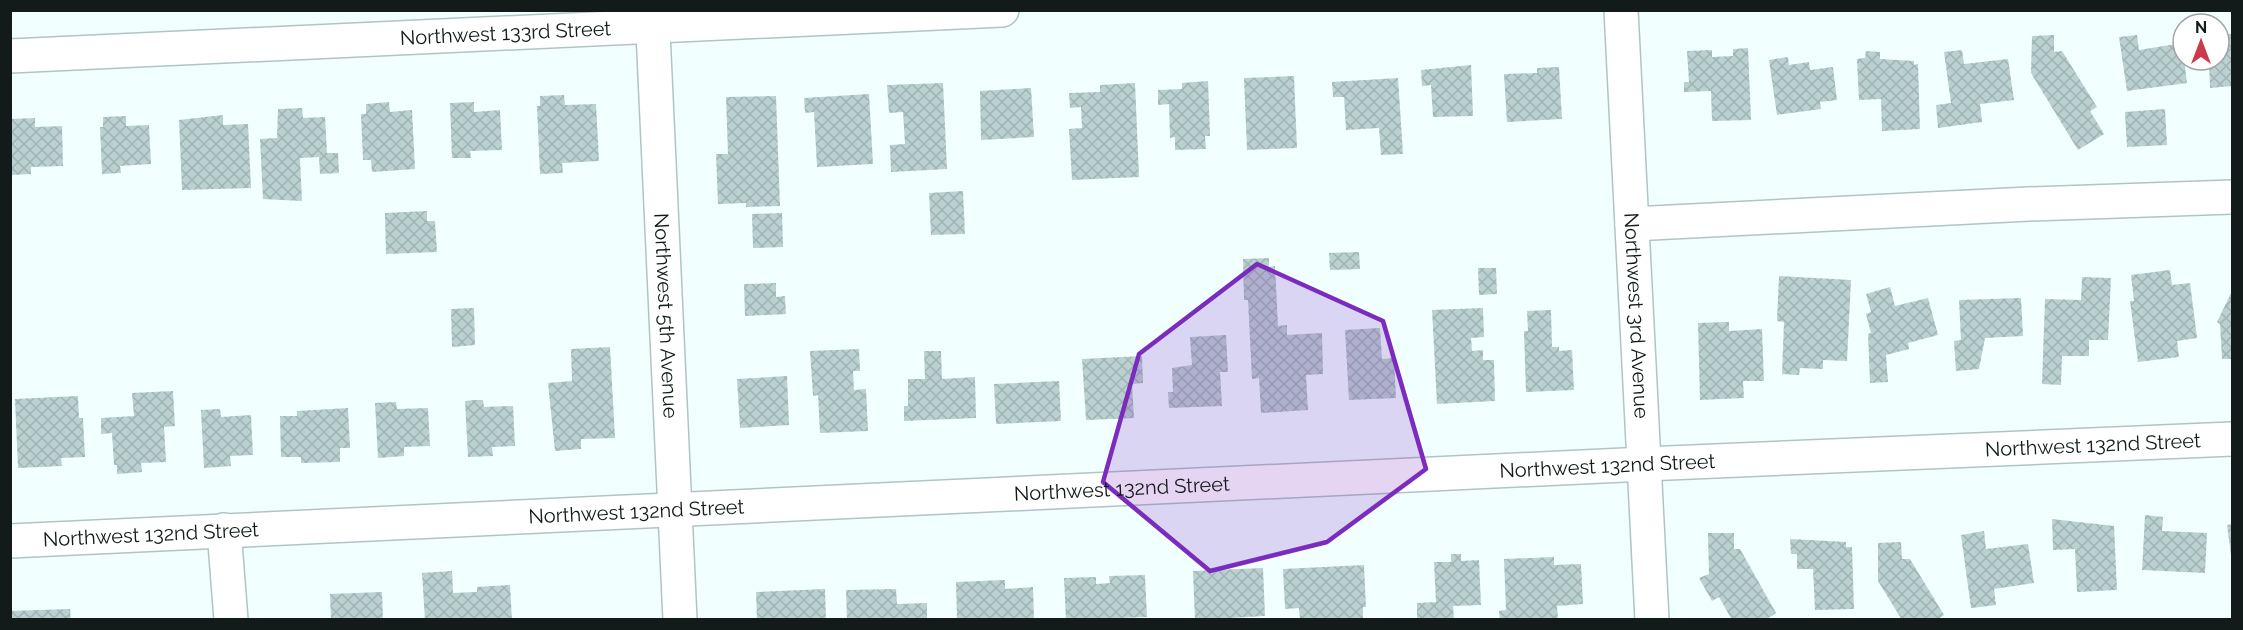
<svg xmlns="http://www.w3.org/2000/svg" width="2243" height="630" font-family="Raleway,sans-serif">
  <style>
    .building { fill: url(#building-cross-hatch) }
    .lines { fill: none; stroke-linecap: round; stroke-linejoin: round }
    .minor-casing { stroke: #afc5c5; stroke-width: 36 }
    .minor { stroke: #fff; stroke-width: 33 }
    .marked { fill: #7b2cbf; fill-opacity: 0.2; stroke: #7b2cbf; stroke-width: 4.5; stroke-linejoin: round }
    .labels { text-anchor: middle; stroke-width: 6; stroke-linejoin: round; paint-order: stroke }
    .street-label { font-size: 20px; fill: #121a1a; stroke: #fff }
  </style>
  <defs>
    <pattern id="building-cross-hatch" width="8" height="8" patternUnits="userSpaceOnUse" patternTransform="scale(1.5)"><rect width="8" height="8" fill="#bbd1d1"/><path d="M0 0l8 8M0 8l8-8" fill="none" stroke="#a0b3b3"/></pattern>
  </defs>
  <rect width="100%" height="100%" fill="#f1ffff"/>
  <g class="building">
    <path d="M2232,34v52l-22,2 -1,-28h10v-25z"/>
    <path d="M2054,35v17l8,-1 35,56 -7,4 14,23 -26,16 -47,-77 1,-37z"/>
    <path d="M2137,35l2,15 43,-7 5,40 -60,8 -8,-54z"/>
    <path d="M1748,48l3,72 -39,1 -1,-30 -27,1v-10h5l-2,-31 25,-1v7l21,-1v-7z"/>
    <path d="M1962,50l2,14 44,-5 6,41 -34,4 2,18 -44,6 -2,-23 15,-2 -7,-51z"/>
    <path d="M1866,51l14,1v7l34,2v4l4,-1 2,65 -38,2 -1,-32 -22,1 -2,-41 8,-1z"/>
    <path d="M1788,57l1,8 20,-3 1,8 23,-3 4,33 -17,2 1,7 -44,6 -8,-55z"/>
    <path d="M1471,65l2,51 -40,1 -2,-32 -9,1 -1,-16z"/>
    <path d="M1559,67l3,52 -55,3 -3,-48 33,-1v-5z"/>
    <path d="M1294,76l3,72 -50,2 -3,-72z"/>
    <path d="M1398,78l5,76 -22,1 -2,-27 -33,2 -2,-33h-11l-1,-15z"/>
    <path d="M1208,81l2,55h-5l1,13 -31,1v-13l-5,1 -1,-34 -11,1v-15l24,-1v-6z"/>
    <path d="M943,83l4,86 -56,3 -1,-27 15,-1 -2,-32 -14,1 -2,-28z"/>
    <path d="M1135,83l4,94 -67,3 -3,-51 13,-1 -1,-21 -11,1 -1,-15 31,-1v-7z"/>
    <path d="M1031,88l3,49 -53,3 -1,-49z"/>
    <path d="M869,94l4,70 -56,3 -3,-55 -9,1 -1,-15z"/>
    <path d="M564,95l1,10 31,-1 3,57 -37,2 1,10 -23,1 -3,-68h3v-10z"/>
    <path d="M776,96l4,110 -34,1v-4l-28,1 -2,-50h12l-2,-57z"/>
    <path d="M389,102l1,10 22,-2 3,59 -43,3 -1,-12h-8l-2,-46h5v-10z"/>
    <path d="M474,102v10l26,-2 2,40 -32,1 1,7h-19l-2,-55z"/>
    <path d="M302,108l1,10 22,-1 2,36h11l1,20 -19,1 -1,-17 -19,1 2,43 -39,-2 -3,-60 17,-1 1,-29z"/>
    <path d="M2165,109l2,36 -40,2 -2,-35z"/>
    <path d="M223,115v10l25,-1 3,64 -69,2 -3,-70z"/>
    <path d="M126,116v10l23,-1 2,39 -31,2 1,7 -19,1 -2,-47h3v-10z"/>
    <path d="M35,118v9l27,-1 1,40 -32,1v7l-20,1 -1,-56z"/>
    <path d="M963,191l2,43 -34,1 -2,-42z"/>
    <path d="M427,211v10h8l2,31 -51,2 -1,-41z"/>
    <path d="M782,213l1,34 -30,1 -1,-34z"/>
    <path d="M1359,252l1,17 -30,1 -1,-17z"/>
    <path d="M1269,258v9l6,-1 3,60 9,-1v10l35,-2 1,41 -17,1 2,35 -47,3 -2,-35 -7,1 -4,-79h-4l-1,-41z"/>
    <path d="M1478,268h18l1,26 -18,1z"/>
    <path d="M2170,270l2,15 18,-2 7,55 -20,3 2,16 -41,5 -8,-61h4l-3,-26z"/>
    <path d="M1779,276l72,4 -4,81 -24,-1v9l-23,-1 -1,7 -17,-1 2,-52 -7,-1z"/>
    <path d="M2082,277l29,1 -3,62h-19v16h-27l-1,29 -19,-1 3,-85 36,1z"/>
    <path d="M776,283v14l9,-1 1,18 -41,2 -1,-32z"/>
    <path d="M1890,287l5,19 33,-8 10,37 -30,8 1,6 -23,6 2,27 -18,1 -2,-49 3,-1 -5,-19 5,-2 -5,-18z"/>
    <path d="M2232,291v68h-10l-2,-35 -3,-2z"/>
    <path d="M2021,298l2,38 -38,2 -6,31 -23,2 -2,-30 7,-1 -2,-40z"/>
    <path d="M474,308l1,37 -23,2 -1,-38z"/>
    <path d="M1483,308l1,29 -13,1 1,13 11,-1v10h11l1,41 -58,3 -5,-94z"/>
    <path d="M1551,310l1,37h7v4l13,-1 2,40 -48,2 -2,-61h4l-1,-20z"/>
    <path d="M1729,322v9l33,-2 2,52h-21l1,17 -44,2 -2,-77z"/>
    <path d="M1380,328l2,31 12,-1 2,40 -47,2 -4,-70z"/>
    <path d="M1226,335l2,37h-8l2,34 -53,2 -1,-16h5l-1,-24 20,-3 -2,-28z"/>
    <path d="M610,347l5,91 -34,1v10l-26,2 -7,-68 24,-2 -1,-32z"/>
    <path d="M859,349l1,22h-7l1,19 12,-1 2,42 -48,2 -2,-38 -5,1 -3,-45z"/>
    <path d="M924,351h17l1,28 33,-2 1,41 -72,3v-15h4v-27h17z"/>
    <path d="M1142,356l1,27 -11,1 2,34 -48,2 -4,-61z"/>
    <path d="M787,376l2,49 -49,3 -3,-49z"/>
    <path d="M1059,381l2,40 -65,3 -2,-40z"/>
    <path d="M173,391l2,35 -11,1 2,35 -25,1 1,9 -25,2v-9h-3l-2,-32 -11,1v-16l33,-2 -2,-23z"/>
    <path d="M78,396l1,22h4l2,39 -24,1 1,8 -44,2 -3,-69z"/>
    <path d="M474,400h9l1,7 29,-1 2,40 -23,1 1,9 -25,1 -3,-56z"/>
    <path d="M396,402l1,7 31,-1 2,38 -26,1v9l-26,2 -3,-55z"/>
    <path d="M348,408l2,40h-10v14l-39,1v-6h-20l-1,-41h17v-5z"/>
    <path d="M220,409l1,8 30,-2 2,40 -23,1 1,10 -27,2 -3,-58z"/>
    <path d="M2145,515l18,2 -1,14 45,2 -2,40 -63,-3z"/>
    <path d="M2052,519l62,7 3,64 -40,2 -2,-43 -22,1z"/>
    <path d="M2232,524v31h-1l-4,-30z"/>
    <path d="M1984,531l2,18 42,-5 6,39 -40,6 2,16 -25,3 -10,-73z"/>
    <path d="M1708,533h26v16h6l36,64 -11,7h-33l-13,-23 -7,4 -13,-23 10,-4z"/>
    <path d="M1790,539l56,3v5h6l2,62 -39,1 -2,-41h-16v-15h-6z"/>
    <path d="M1901,542l1,17h8l34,56 -7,5h-35l-24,-39v-38z"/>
    <path d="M1451,554h10v7l18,-1 2,45 -28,1 1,14h-37v-17l19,-1 -2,-40h17z"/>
    <path d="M1554,557v8l27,-1 2,40 -26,2 1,14h-58l-1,-9 7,-1 -2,-51z"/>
    <path d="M1364,565l2,42h-3v13h-63l-1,-12 -14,1 -2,-40z"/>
    <path d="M1263,568l2,48 -70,4 -2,-49z"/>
    <path d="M452,571l1,22 24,-1v-5l33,-2 2,35h-87l-3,-47z"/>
    <path d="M1145,575l2,42 -81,3 -2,-42 32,-1v7l14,-1 -1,-7z"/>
    <path d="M1005,580v9l28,-2 1,33h-77l-1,-38z"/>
    <path d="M825,589l1,31h-69l-1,-28z"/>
    <path d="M896,589l1,15 30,-1v17h-80l-1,-30z"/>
    <path d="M382,592l1,28h-52l-1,-26z"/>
    <path d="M70,609l1,11h-61v-9z"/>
  </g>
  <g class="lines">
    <g class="minor-casing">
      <g id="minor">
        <path id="s1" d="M652,10l28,610"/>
        <path id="s2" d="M1621,10l31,610"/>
        <path id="s3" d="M10,56l992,-46"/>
        <path d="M1632,224l397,-20 203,-7"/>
        <path d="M224,530l7,90"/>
        <path id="s4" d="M10,541l1635,-77 587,-25"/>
      </g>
    </g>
    <use href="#minor" class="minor"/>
  </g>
  <path class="marked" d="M1257,264l126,57 43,148 -99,73 -117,29 -107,-89 36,-128z"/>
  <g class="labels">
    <g class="street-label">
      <text dy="7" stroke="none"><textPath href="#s3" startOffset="496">Northwest 133rd Street</textPath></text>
      <text dy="7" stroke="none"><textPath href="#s1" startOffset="306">Northwest 5th Avenue</textPath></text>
      <text dy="7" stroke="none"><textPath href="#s2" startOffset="306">Northwest 3rd Avenue</textPath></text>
      <text dy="7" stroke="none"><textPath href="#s4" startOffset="2085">Northwest 132nd Street</textPath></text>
      <text dy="7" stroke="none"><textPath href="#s4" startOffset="1599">Northwest 132nd Street</textPath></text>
      <text dy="7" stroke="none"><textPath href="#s4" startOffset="1113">Northwest 132nd Street</textPath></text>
      <text dy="7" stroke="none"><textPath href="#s4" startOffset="627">Northwest 132nd Street</textPath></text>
      <text dy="7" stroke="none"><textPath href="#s4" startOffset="141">Northwest 132nd Street</textPath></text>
    </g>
  </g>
  <rect width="2243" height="630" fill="none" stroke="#121a1a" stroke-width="24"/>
  <g transform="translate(2201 42)"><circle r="28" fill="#ffffff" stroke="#a0a3a3" stroke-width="1.5"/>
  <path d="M0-4.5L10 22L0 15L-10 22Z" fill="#ca3a4a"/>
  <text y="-9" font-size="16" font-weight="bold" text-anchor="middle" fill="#121a1a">N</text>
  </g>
</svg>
